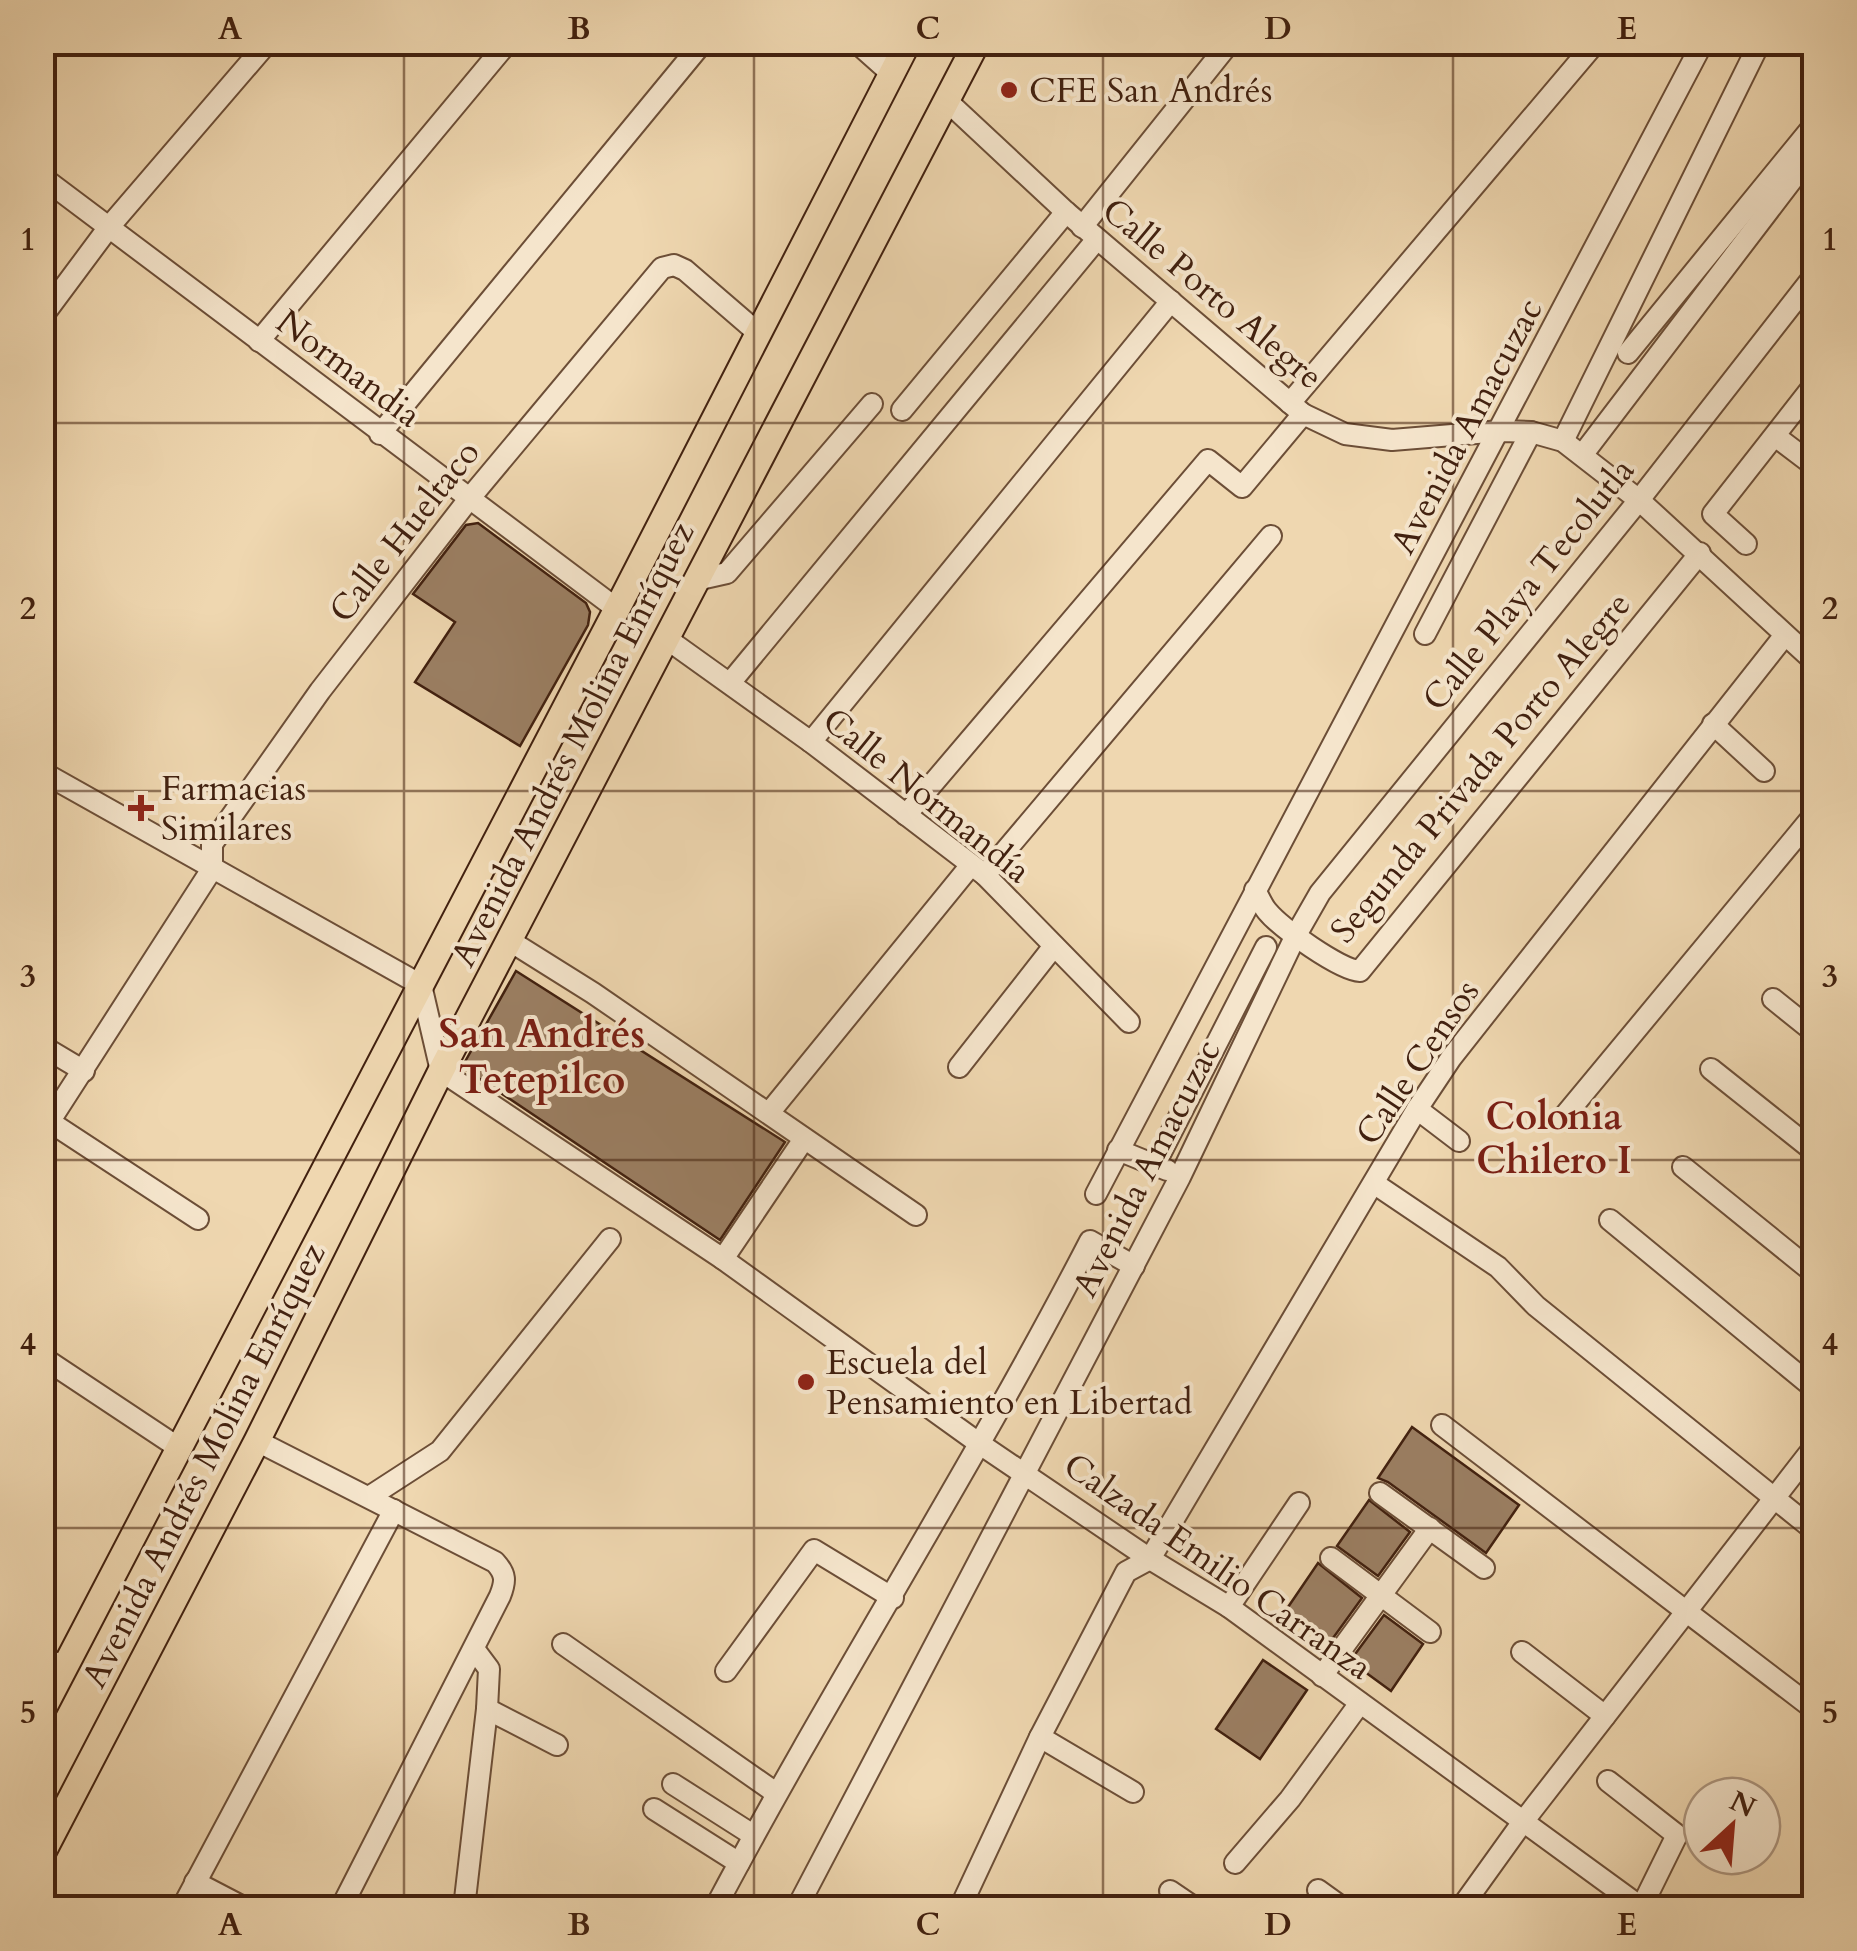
<svg xmlns="http://www.w3.org/2000/svg" width="1857" height="1951" font-family="Cardo,serif">
  <style>
    .building { fill: #9b7f63; stroke: #41200f; stroke-width: 2.5 }
    .lines { fill: none; stroke-linecap: round; stroke-linejoin: round }
    .minor-casing { stroke: #6c4e37; stroke-width: 24 }
    .major-casing { stroke: #41200f; stroke-width: 29 }
    .minor { stroke: #f5e5cc; stroke-width: 20 }
    .major { stroke: #efd7b0; stroke-width: 25 }
    .grid { fill: none; stroke: #41200f; stroke-width: 2.5; stroke-opacity: 0.55 }
    .poi-dot { fill: #8f2418; stroke: #f5e5cc; stroke-width: 4 }
    .labels { text-anchor: middle; stroke-width: 8; stroke-linejoin: round; paint-order: stroke }
    .poi-label { font-size: 35px; fill: #41200f; stroke: #f5e5cc; text-anchor: start }
    .street-label { font-size: 35px; fill: #41200f; stroke: #f5e5cc }
    .neighbourhood-label { font-size: 38px; font-weight: bold; fill: #7a1f14; stroke: #f5e5cc }
    .quarter-label { font-size: 40px; font-weight: bold; fill: #7a1f14; stroke: #f5e5cc }
    .neatline { fill: none; stroke: #41200f; stroke-width: 4 }
    .grid-label { font-size: 32px; text-anchor: middle; font-weight: bold; fill: #41200f }
  </style>
  <rect width="100%" height="100%" fill="#efd7b0"/>
  <filter id="stains"><feTurbulence type="fractalNoise" baseFrequency=".002" numOctaves="4"/><feColorMatrix values="0 0 0 0 .2 0 0 0 0 .09 0 0 0 0 .02 0 0 0 .5 -.17"/></filter>
  <radialGradient id="worn" r=".72"><stop offset=".6" stop-color="#630" stop-opacity="0"/><stop offset="1" stop-color="#630" stop-opacity=".3"/></radialGradient>
  <g class="building">
    <path d="M478,523l108,80 4,9 -2,13 -68,121 -105,-64 40,-60 -42,-28 53,-69z"/>
    <path d="M516,971l269,171 -65,98 -258,-173z"/>
    <path d="M1412,1427l107,78 -33,48 -98,-71 -10,-4z"/>
    <path d="M1369,1500l41,32 -32,44 -41,-30z"/>
    <path d="M1318,1563l44,35 -34,47 -44,-32z"/>
    <path d="M1384,1615l39,29 -32,47 -41,-30z"/>
    <path d="M1263,1660l44,30 -47,69 -44,-30z"/>
  </g>
  <g class="lines">
    <g class="minor-casing">
      <g id="minor">
        <path d="M856,42l36,32"/>
        <path d="M42,49l7,-7"/>
        <path d="M947,101l119,111 237,202 42,20 47,6 109,-9 30,1 32,9 76,59 175,161"/>
        <path d="M42,177l575,432"/>
        <path d="M1082,227l148,-185"/>
        <path d="M42,317l67,-90 159,-185"/>
        <path d="M259,341l249,-299"/>
        <path d="M1628,353l186,-228"/>
        <path d="M1290,403l306,-361"/>
        <path d="M902,410l164,-198"/>
        <path d="M380,434l323,-392"/>
        <path d="M1775,436l37,28"/>
        <path d="M1563,441l197,-399"/>
        <path d="M1583,454l231,-303"/>
        <path d="M1746,544l-33,-30 101,-129"/>
        <path d="M696,580l31,-7 145,-169"/>
        <path d="M1425,634l106,-202"/>
        <path d="M667,639l144,103 174,133 144,147"/>
        <path d="M730,683l367,-444"/>
        <path d="M1713,724l51,47"/>
        <path d="M811,742l360,-441"/>
        <path d="M42,772l379,213 20,86 282,188 257,185 170,115 79,48 413,301"/>
        <path d="M906,815l302,-355 34,27 61,-73"/>
        <path d="M985,875l286,-339"/>
        <path d="M1255,890c4,7 7,15 12,21 14,17 73,59 93,60l340,-418"/>
        <path d="M1813,926l1,1"/>
        <path d="M510,941l83,52 323,222"/>
        <path d="M1773,999l41,33"/>
        <path d="M42,1046l42,25"/>
        <path d="M959,1067l95,-121"/>
        <path d="M1711,1069l103,82"/>
        <path d="M1417,1109l42,32"/>
        <path d="M769,1113l202,-248"/>
        <path d="M1562,1119l252,-304"/>
        <path d="M50,1122l148,97"/>
        <path d="M42,1133l170,-264v-25l108,-153 149,-192 193,-231 12,-3 11,5 73,63"/>
        <path d="M1118,1150l49,20"/>
        <path d="M1155,1164l111,-217"/>
        <path d="M1683,1167l131,106"/>
        <path d="M1375,1184l123,83 38,39 278,224"/>
        <path d="M1096,1194l607,-1152"/>
        <path d="M1610,1220l204,168"/>
        <path d="M723,1259l81,-120"/>
        <path d="M42,1357l137,91"/>
        <path d="M1442,1425l372,284"/>
        <path d="M257,1441l238,121c11,12 11,19 5,34l-159,312"/>
        <path d="M1380,1493l104,75"/>
        <path d="M369,1497l71,-46 170,-212"/>
        <path d="M1331,1558l99,74"/>
        <path d="M1229,1607l70,-104"/>
        <path d="M563,1644l213,149"/>
        <path d="M1522,1652l83,64"/>
        <path d="M42,1655l22,14"/>
        <path d="M726,1671l88,-121 79,48"/>
        <path d="M1322,1676l108,-148"/>
        <path d="M487,1709l70,36"/>
        <path d="M1040,1737l93,55"/>
        <path d="M1608,1781l69,54 -36,73"/>
        <path d="M673,1784l80,51"/>
        <path d="M654,1809l85,54"/>
        <path d="M1235,1863l55,-64 70,-96"/>
        <path d="M195,1882l50,26"/>
        <path d="M1318,1890l25,18"/>
        <path d="M1170,1891l25,17"/>
        <path d="M182,1908l212,-398"/>
        <path d="M464,1908l23,-199 2,-40 -15,-20"/>
        <path d="M715,1908c119,-225 258,-440 375,-667l44,25"/>
        <path d="M797,1908l383,-731 116,-242 24,-42 319,-393 175,-224"/>
        <path d="M960,1908l80,-171 86,-165 24,-13 267,-450 34,-51 334,-423"/>
        <path d="M1461,1908l61,-85 292,-376"/>
        <path d="M1807,1908l7,-10"/>
      </g>
    </g>
    <g class="major-casing">
      <g id="major">
        <path d="M42,1711l575,-1102 291,-567"/>
        <path d="M42,1854l215,-413 184,-370 536,-1029"/>
      </g>
    </g>
    <use href="#minor" class="minor"/>
    <use href="#major" class="major"/>
  </g>
  <path class="grid" d="M404,42v1866M754,42v1866M1103,42v1866M1453,42v1866M42,423h1772M42,791h1772M42,1160h1772M42,1528h1772"/>
  <g class="poi-dot">
    <circle cx="1009" cy="90" r="10"/>
    <path d="M136 793h10v10h10v10h-10v10h-10v-10h-10v-10h10z"/>
    <circle cx="806" cy="1382" r="10"/>
  </g>
  <g class="labels">
    <g class="poi-label">
      <text x="1029" y="102">CFE San Andrés</text>
      <text x="161" y="800">Farmacias<tspan x="161" dy="40">Similares</tspan></text>
      <text x="826" y="1374">Escuela del<tspan x="826" dy="40">Pensamiento en Libertad</tspan></text>
    </g>
    <g class="street-label">
      <text transform="translate(1213 293) rotate(40)" y="12">Calle Porto Alegre</text>
      <text transform="translate(349 368) rotate(37)" y="12">Normandia</text>
      <text transform="translate(1466 426) rotate(-62)" y="12">Avenida Amacuzac</text>
      <text transform="translate(404 531) rotate(-52)" y="12">Calle Hueltaco</text>
      <text transform="translate(1528 584) rotate(-51)" y="12">Calle Playa Tecolutla</text>
      <text transform="translate(572 744) rotate(-63)" y="12">Avenida Andrés Molina Enríquez</text>
      <text transform="translate(1480 767) rotate(-50)" y="12">Segunda Privada Porto Alegre</text>
      <text transform="translate(927 795) rotate(39)" y="12">Calle Normandía</text>
      <text transform="translate(1417 1062) rotate(-56)" y="12">Calle Censos</text>
      <text transform="translate(1146 1168) rotate(-63)" y="12">Avenida Amacuzac</text>
      <text transform="translate(203 1465) rotate(-63)" y="12">Avenida Andrés Molina Enríquez</text>
      <text transform="translate(1218 1566) rotate(35)" y="12">Calzada Emilio Carranza</text>
    </g>
    <g class="neighbourhood-label">
      <text x="1554" y="1129">Colonia<tspan x="1554" dy="44">Chilero I</tspan></text>
    </g>
    <g class="quarter-label">
      <text x="542" y="1047">San Andrés<tspan x="542" dy="46">Tetepilco</tspan></text>
    </g>
  </g>
  <rect width="1857" height="1951" fill="none" stroke="#efd7b0" stroke-width="110"/>
  <g transform="translate(1732 1826) rotate(26)"><circle r="48" fill="#f5e5cc" stroke="#ad9680" stroke-width="2.5"/>
  <path d="M0-8L18 38L0 25L-18 38Z" fill="#8f2418"/>
  <text y="-15" font-size="28" font-weight="bold" text-anchor="middle" fill="#41200f">N</text>
  </g>
  <rect x="55" y="55" width="1747" height="1841" class="neatline"/>
  <g class="grid-label">
    <text x="230" y="39">A</text>
    <text x="579" y="39">B</text>
    <text x="928" y="39">C</text>
    <text x="1278" y="39">D</text>
    <text x="1627" y="39">E</text>
    <text x="28" y="250">1</text>
    <text x="1830" y="250">1</text>
    <text x="28" y="619">2</text>
    <text x="1830" y="619">2</text>
    <text x="28" y="987">3</text>
    <text x="1830" y="987">3</text>
    <text x="28" y="1355">4</text>
    <text x="1830" y="1355">4</text>
    <text x="28" y="1723">5</text>
    <text x="1830" y="1723">5</text>
    <text x="230" y="1935">A</text>
    <text x="579" y="1935">B</text>
    <text x="928" y="1935">C</text>
    <text x="1278" y="1935">D</text>
    <text x="1627" y="1935">E</text>
  </g>
  <rect width="100%" height="100%" filter="url(#stains)"/>
  <rect width="100%" height="100%" fill="url(#worn)"/>
</svg>
